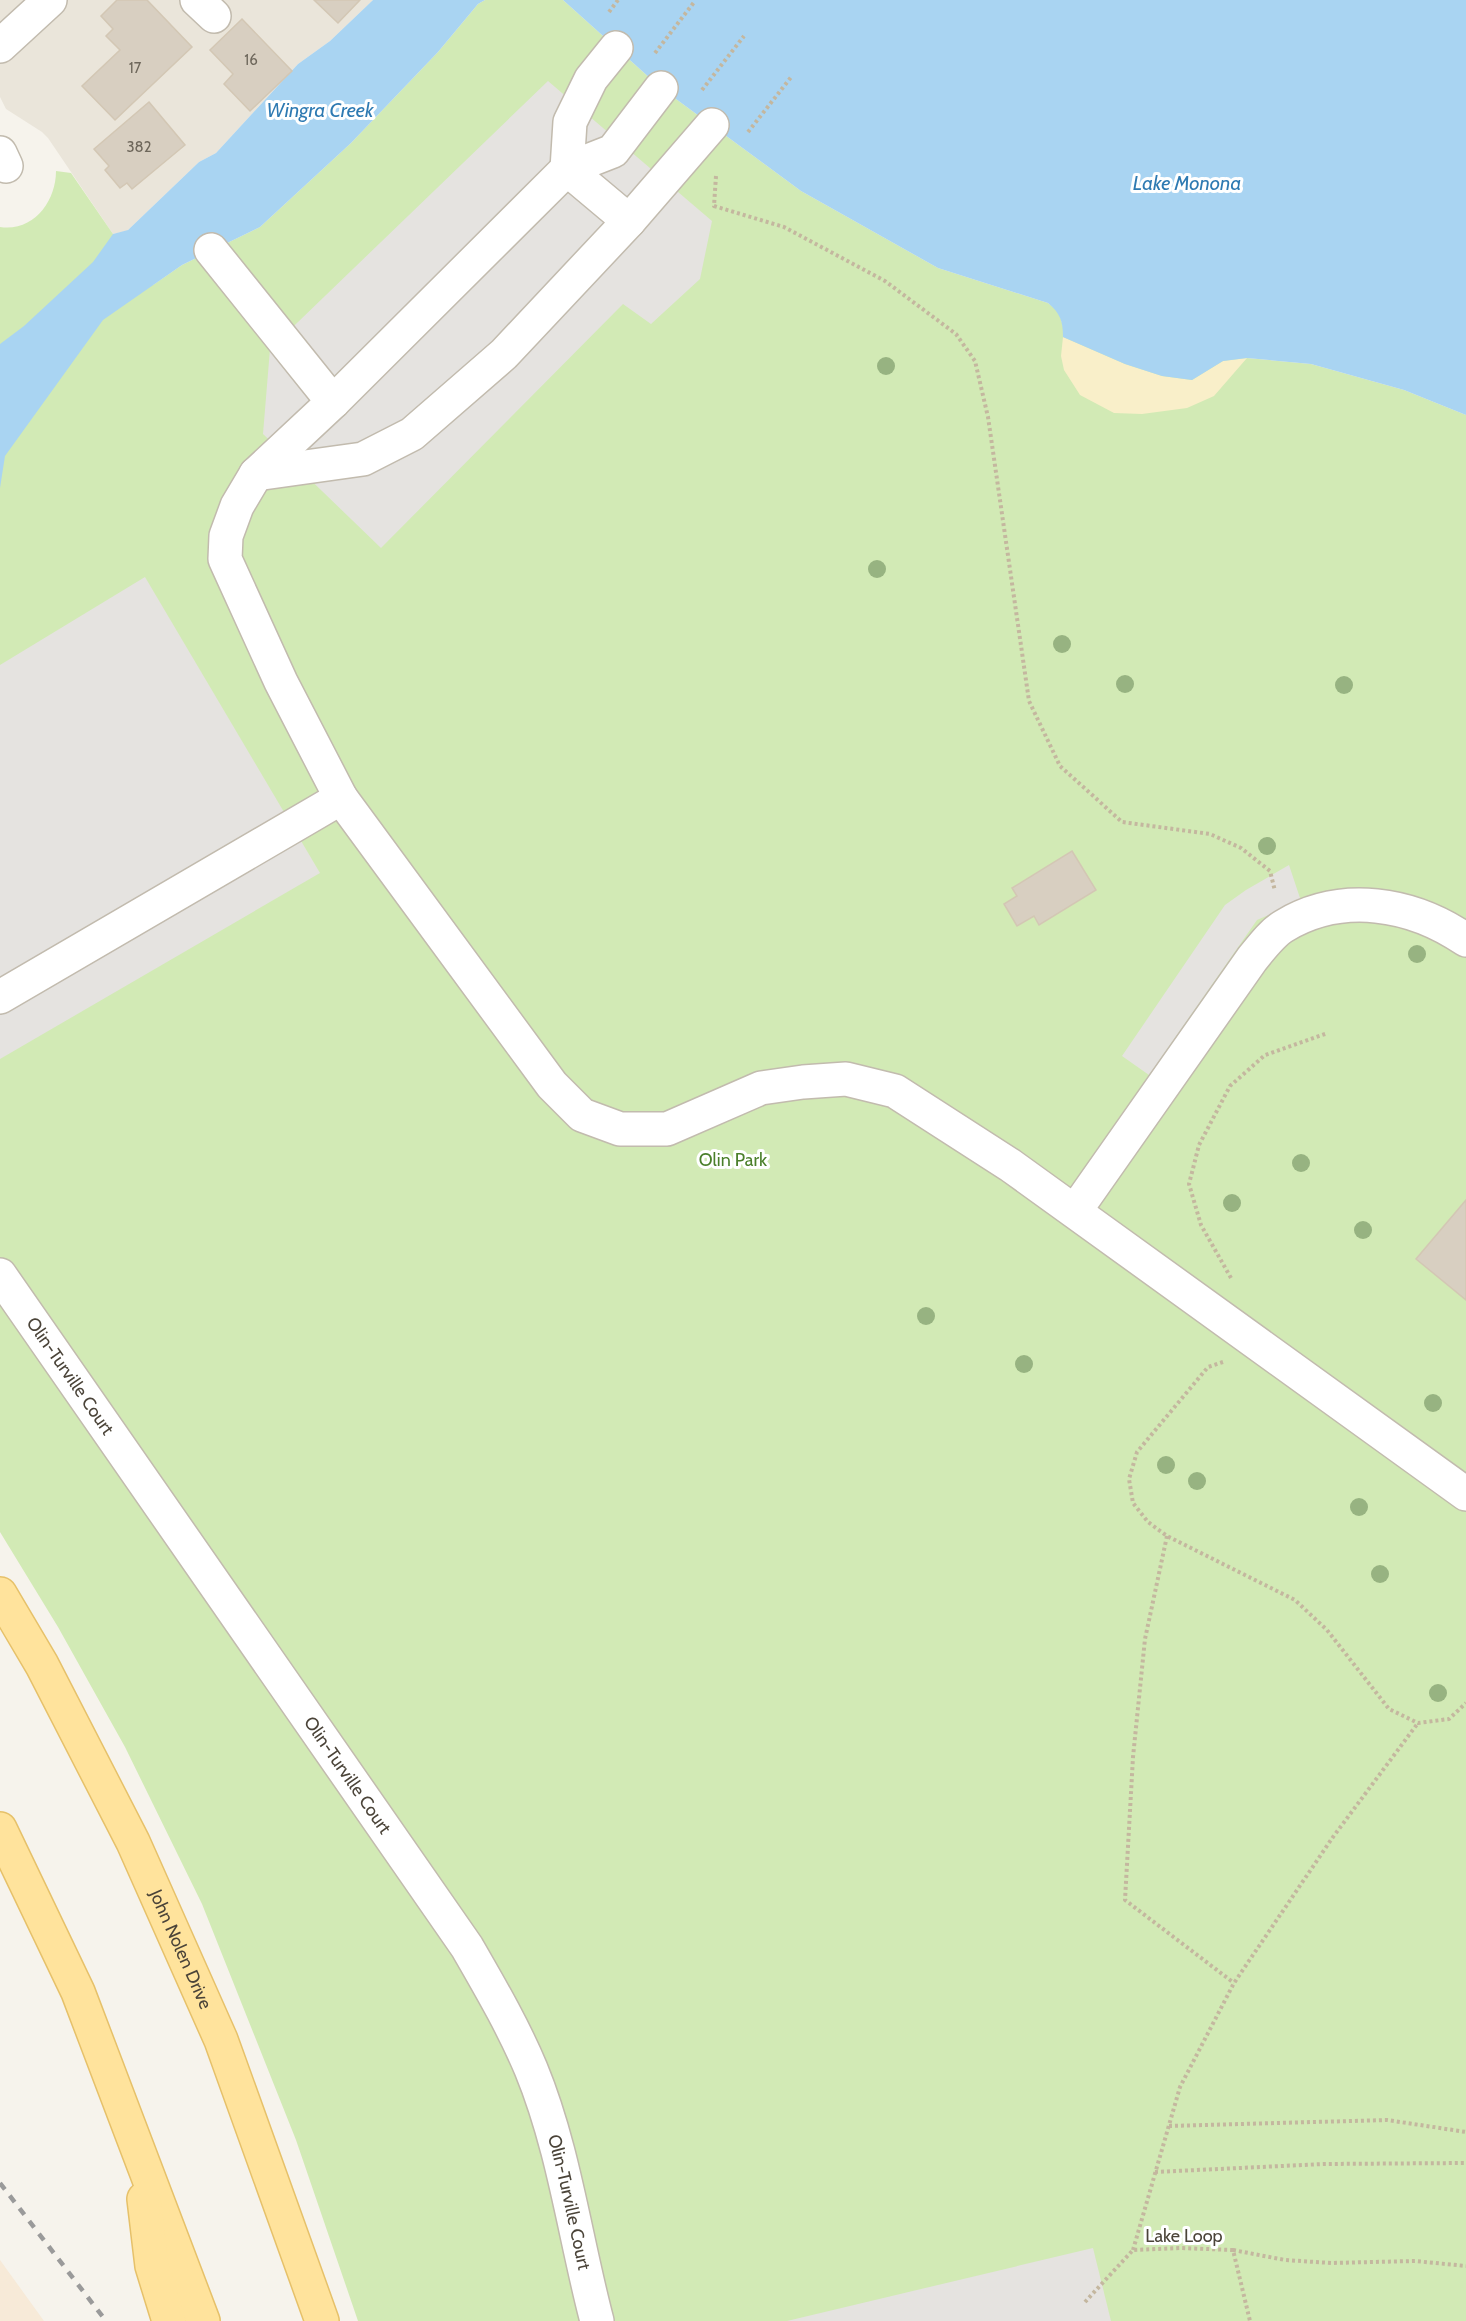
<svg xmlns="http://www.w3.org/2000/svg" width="1466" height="2321" font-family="Cabin,sans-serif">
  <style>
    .residential { fill: #eae5da }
    .commercial { fill: #f7ead8 }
    .green { fill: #d2eab5 }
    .sand { fill: #f9efc9 }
    .parking { fill: #e5e3e0 }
    .water { fill: #a9d4f2 }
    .building { fill: #d8cfc1; stroke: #d3c7b4; stroke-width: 1.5 }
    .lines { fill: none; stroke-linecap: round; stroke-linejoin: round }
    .minor-casing { stroke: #c2bbae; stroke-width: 36 }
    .major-casing { stroke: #e6c16a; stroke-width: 36 }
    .path { stroke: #c4b79f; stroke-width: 4; stroke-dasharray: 3 3; stroke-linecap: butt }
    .minor { stroke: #fff; stroke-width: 33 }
    .major { stroke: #ffe39c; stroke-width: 33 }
    .rail { stroke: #9a9a9a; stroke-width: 4.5; stroke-dasharray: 8 8; stroke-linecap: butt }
    .tree { fill: #97b381 }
    .labels { text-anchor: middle; stroke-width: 6; stroke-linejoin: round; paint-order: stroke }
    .number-label { font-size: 15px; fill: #6e675b }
    .park-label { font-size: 18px; fill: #4a7f2a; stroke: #fff }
    .street-label { font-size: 18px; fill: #4b4439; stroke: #fff }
    .water-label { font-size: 20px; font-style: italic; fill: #2e7ab2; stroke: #fff }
  </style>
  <rect width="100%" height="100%" fill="#f6f3ec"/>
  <path class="residential" d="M0,0h373l-43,41 -32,23 -82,89 -17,9 -72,69 -14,3 -65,-96 -6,-6 -36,-23 -6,-12z"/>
  <path class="commercial" d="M0,2260l44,61h-44z"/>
  <path class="green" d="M485,0h78l98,88 140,103 137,77 110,35 11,9 4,14 184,32 64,6 93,26 62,25v1906h-1108l-62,-181 -94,-236 -77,-157 -67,-120 -58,-95v-1305c34,5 56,-26 56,-56l15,2 42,61 40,51 29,-20 78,-38 91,-84 87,-91 40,-48z"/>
  <path class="sand" d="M1063,337l62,27 37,12 30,4 31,-19 24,-3 -33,38 -27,12 -45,6 -28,-1 -34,-18 -16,-25 -3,-14z"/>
  <g class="parking">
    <path d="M548,81l164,140 -12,58 -49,45 -28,-20 -242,244 -118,-114 7,-85z"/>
    <path d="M145,577l175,296 -320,186v-394z"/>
    <path d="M1289,865l12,36 -44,19 -108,155 -27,-19 103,-151 21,-15z"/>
    <path d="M1093,2248l18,73h-324z"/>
  </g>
  <g class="water">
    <path d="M373,0h112l-7,4 -40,48 -87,91 -91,84 -78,38 -79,55 -98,136 -5,32v-144l24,-18 69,-64 20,-28 15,-4 71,-68 17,-9 82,-89 32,-23z"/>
    <path d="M563,0h903v415l-62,-25 -93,-26 -64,-6 -24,3 -31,19 -30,-4 -37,-12 -62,-27c0,-16 -3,-24 -15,-34l-110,-35 -137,-77 -140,-103z"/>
  </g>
  <g class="building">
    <path d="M117,0h30l45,47 -77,73 -33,-34 38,-36 -14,-14 7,-7 -12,-13z"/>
    <path d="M314,0h46l-22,23z"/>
    <path d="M242,19l50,52 -42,40 -26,-27 9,-10 -23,-24z"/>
    <path d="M149,102l36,43 -53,44 -5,-6 -7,5 -15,-18 4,-4 -15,-17z"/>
    <path d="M1072,851l24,39 -57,35 -5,-9 -17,10 -13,-22 13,-8 -5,-8z"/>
    <path d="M1466,1200v100l-50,-41z"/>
  </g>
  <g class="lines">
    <g class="minor-casing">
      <g id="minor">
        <path d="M197,0l17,16"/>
        <path d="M0,46l50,-46"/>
        <path d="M0,153l6,13"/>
        <path d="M567,169l3,-47 21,-43 25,-31"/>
        <path d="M629,221l83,-96"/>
        <path d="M211,250l122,152"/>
        <path d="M256,474l107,-15 49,-25 92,-80 125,-133 -62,-52"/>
        <path d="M341,798l-60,-116 -56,-123 1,-23 11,-30 19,-32 77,-72 234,-233 46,-18 48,-63"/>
        <path d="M0,997l341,-199 211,287 30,30 38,14h47l94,-41 42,-6 43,-3 49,12 115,74 456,329"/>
        <path d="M1075,1211l177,-252c9,-11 20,-26 32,-33 58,-35 128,-23 182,14"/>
        <path id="s1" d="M0,1275l467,672c23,40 46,79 64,122 33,80 44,169 66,252"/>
      </g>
    </g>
    <g class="major-casing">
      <g id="major">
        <path id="s2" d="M0,1594l42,71 91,177 88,198 101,281"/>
        <path d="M0,1829l78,163 125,329"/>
        <path d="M144,2199l8,67 17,55"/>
      </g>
    </g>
    <g class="path">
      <path d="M609,12l9,-12"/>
      <path d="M655,53l40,-52"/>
      <path d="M702,90l42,-54"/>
      <path d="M748,132l44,-56"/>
      <path d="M716,176l-2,30 70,21 101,54 71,53 19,27 13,56 41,284 31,65 62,56 88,12 31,14 29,23 5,20"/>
      <path d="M1231,1278l-30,-53 -12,-41 10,-39 31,-59 35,-31 63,-22"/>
      <path d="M1223,1362l-15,5 -71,85 -8,27 4,24 15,19 19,14 128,64 32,30 62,79 29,14 31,-4 17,-16"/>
      <path d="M1167,1536l-22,103 -12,118 -8,143 109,83"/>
      <path d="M1169,2126l218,-6 79,12"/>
      <path d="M1155,2172l169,-8 142,-1"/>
      <path d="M1133,2250l47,-163 54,-104 99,-146 85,-114"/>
      <path d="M1233,2250l52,10 46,3 84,-2 51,5"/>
      <path d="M1085,2302l48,-52 47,-2 53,2 17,71"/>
    </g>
    <use href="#minor" class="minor"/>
    <use href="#major" class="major"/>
    <path class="rail" d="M0,2183l106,138"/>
  </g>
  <g class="tree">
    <circle cx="886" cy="366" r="9"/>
    <circle cx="877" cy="569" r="9"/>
    <circle cx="1062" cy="644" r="9"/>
    <circle cx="1125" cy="684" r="9"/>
    <circle cx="1344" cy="685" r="9"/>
    <circle cx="1267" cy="846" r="9"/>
    <circle cx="1417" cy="954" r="9"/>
    <circle cx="1301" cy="1163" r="9"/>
    <circle cx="1232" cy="1203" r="9"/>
    <circle cx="1363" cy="1230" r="9"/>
    <circle cx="926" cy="1316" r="9"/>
    <circle cx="1024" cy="1364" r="9"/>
    <circle cx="1433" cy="1403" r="9"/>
    <circle cx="1166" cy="1465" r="9"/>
    <circle cx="1197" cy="1481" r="9"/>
    <circle cx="1359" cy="1507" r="9"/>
    <circle cx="1380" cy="1574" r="9"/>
    <circle cx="1438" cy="1693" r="9"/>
  </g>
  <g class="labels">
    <g class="number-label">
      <text x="251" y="65">16</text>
      <text x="135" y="73">17</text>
      <text x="139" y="152">382</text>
    </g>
    <g class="park-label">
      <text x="733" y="1166">Olin Park</text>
    </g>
    <g class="street-label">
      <text dy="6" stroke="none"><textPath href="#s1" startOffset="123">Olin-Turville Court</textPath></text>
      <text dy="6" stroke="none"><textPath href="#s1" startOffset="609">Olin-Turville Court</textPath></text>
      <text dy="6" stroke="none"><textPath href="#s2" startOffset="399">John Nolen Drive</textPath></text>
      <text dy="6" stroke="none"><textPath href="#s1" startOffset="1095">Olin-Turville Court</textPath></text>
      <text x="1184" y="2242">Lake Loop</text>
    </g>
    <g class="water-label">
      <text x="320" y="117">Wingra Creek</text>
      <text x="1187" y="190">Lake Monona</text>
    </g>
  </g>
</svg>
